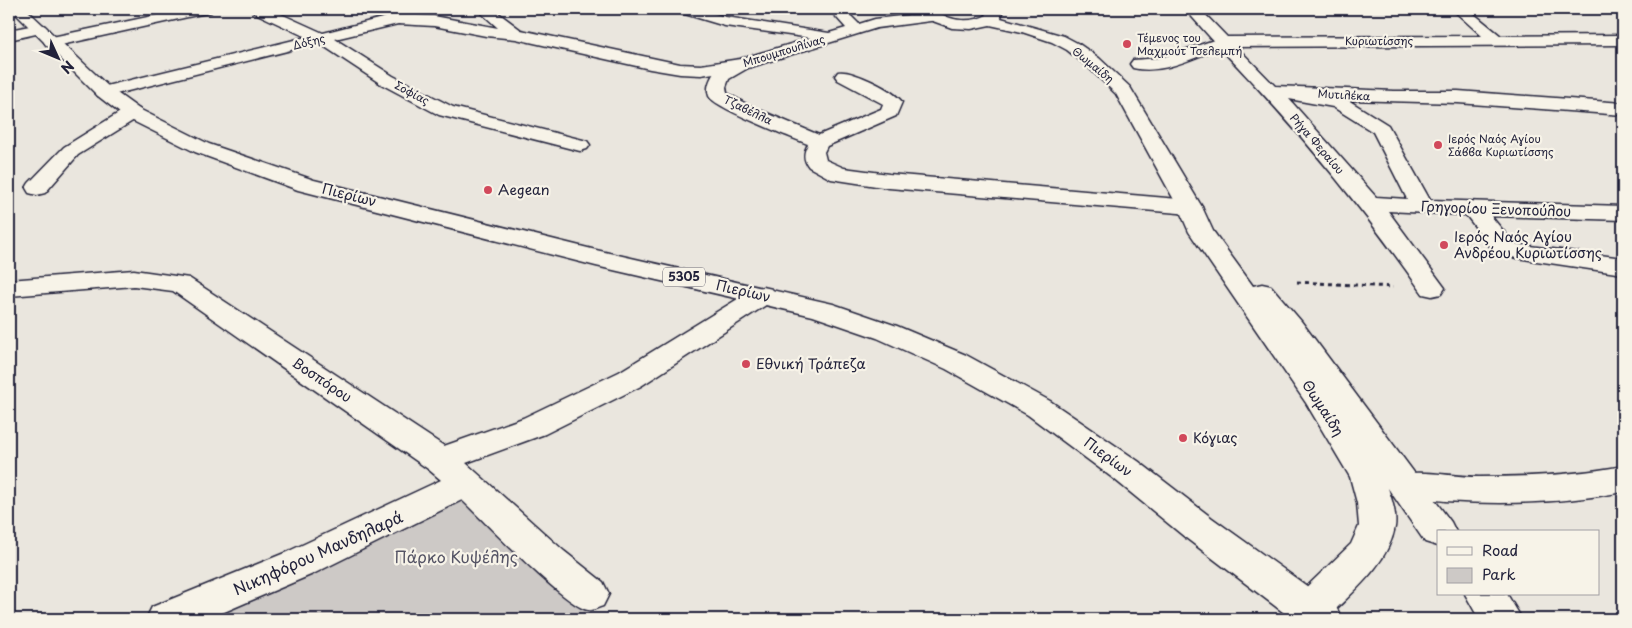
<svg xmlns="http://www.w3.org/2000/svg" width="1632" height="628" font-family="'Playpen Sans',sans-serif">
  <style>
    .green { fill: #cdc9c6; stroke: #787680 }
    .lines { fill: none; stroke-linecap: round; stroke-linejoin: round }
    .pedestrian-casing { stroke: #22223b; stroke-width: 3 }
    .minor-casing { stroke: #22223b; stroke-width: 3 }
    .tertiary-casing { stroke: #22223b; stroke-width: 3 }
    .primary-casing { stroke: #22223b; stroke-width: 3 }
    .path { stroke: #22223b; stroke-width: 3; stroke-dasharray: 4 4; stroke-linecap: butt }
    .pedestrian { fill: #f7f3e8; fill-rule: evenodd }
    .minor { fill: #f7f3e8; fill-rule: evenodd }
    .tertiary { fill: #f7f3e8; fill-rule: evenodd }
    .primary { fill: #f7f3e8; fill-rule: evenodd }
    .poi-dot { fill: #d1495b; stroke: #f7f3e8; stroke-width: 2 }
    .labels { text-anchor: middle; stroke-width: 4.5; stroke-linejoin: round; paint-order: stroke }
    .far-poi-label { font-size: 11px; fill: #22223b; stroke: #f7f3e8; text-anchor: start }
    .far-street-label { font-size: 11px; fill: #22223b; stroke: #f7f3e8 }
    .shield { fill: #f7f3e8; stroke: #62616f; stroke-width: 1 }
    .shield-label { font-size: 12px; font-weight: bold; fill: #22223b }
    .poi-label { font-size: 14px; fill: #22223b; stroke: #f7f3e8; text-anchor: start }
    .street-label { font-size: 14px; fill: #22223b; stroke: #f7f3e8 }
    .near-street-label { font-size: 16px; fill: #22223b; stroke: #f7f3e8 }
    .near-park-label { font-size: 16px; fill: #555465; stroke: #f7f3e8 }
  </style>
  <rect width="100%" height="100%" fill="#eae6de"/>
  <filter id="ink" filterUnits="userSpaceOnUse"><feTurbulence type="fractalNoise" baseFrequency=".02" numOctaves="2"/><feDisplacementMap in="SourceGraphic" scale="10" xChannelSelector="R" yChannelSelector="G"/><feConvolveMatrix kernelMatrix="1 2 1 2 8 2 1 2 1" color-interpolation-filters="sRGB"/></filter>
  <g filter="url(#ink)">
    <path class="green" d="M467,483l122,111v25h-423l134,-56z"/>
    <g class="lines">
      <g class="pedestrian-casing">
        <g id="pedestrian">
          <path d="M1223,37l6,2 46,47 119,5h64l165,12v12l-165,-12 -110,-3 40,25 42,75 193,6v14l-132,-4 23,28 109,14v16l-126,-19 -31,-40 -78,-4 57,77 -4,6 -9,2 -9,-2c-62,-89 -128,-168 -203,-246 -27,10 -58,27 -87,20l-3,-4 3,-4 28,-2zM1289,99l44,8 40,25 34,67 -31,-2z"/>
          <path d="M1623,466v26c-58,11 -119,13 -178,9 -18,-2 -36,-2 -53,-7l-5,-9 5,-9c27,-8 58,1 87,1 48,0 97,-2 144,-11z"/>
        </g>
      </g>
      <g class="minor-casing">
        <g id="minor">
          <path d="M186,9h27l-2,3 -5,1 -154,34 -6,-2 -2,-3 2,-3 6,-2z"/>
          <path d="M251,9h19l53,24 75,-19 36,2 64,12 -21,-19h16l28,21 159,34 21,1 39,-6 71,-21 -86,-12 -47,-14 -2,-3h22l28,8 103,16 17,-5 -17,-19h15l15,15 16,-5 58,-7 5,2 3,3 -3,3 -61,8 -129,40 -19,11 -3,8 1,6 21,12 71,30 62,-26 2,-5 -45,-24 -3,-4 3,-4c13,-3 56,18 64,30l-6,14 -69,30 -3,6 2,8 18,8 45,6 301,26 8,2 4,5 -4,5 -8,2 -301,-26 -58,-9 -22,-12c-6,-7 -6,-14 -1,-23 -16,-6 -95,-37 -99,-48 -3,-8 1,-17 5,-23l-13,2 -21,-1 -30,-5 -134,-30 -30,-3 -52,-10 -36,-2 -63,15 58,37 60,31 134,34 3,4 -3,4 -7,2 -141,-36 -58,-31 -62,-41 -215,54 -6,-1 -3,-4 3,-4 208,-51 -53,-25z"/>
          <path d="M1185,9h15l27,28 255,-1 -30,-27h16l33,27 122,-1v10l-400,2 -6,-2z"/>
          <path d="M132,107l7,2 3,4 -3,4 -61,38 -33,38 -8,2 -8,-2 -3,-5 3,-5 35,-36 61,-38z"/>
          <path d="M134,270l55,8 255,168 79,-28 96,-46 135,-83 9,-2 9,2 4,6 -4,6 -131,85 -96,48 -79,29 98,88 39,31 6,12 -6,12c-4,1 -11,5 -15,4 -21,-2 -106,-91 -126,-110l-149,74 -105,45h-62l6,-12 135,-55 154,-72 -13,-11 -255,-178 -39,-5 -125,10v-16z"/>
        </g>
      </g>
      <g class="tertiary-casing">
        <g id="tertiary">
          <path d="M924,9h14l-1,2c14,11 35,12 50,4l-5,-6h17l3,4 -1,5 63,18 15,8 20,14 31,29 72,120 11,24 40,55 9,-2 9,2 30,35 150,201 5,10h-18v14l-13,-4 -37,-54c4,12 9,27 7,39 -7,38 -44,66 -69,92h-32l-5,-9 6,-12 56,-54 8,-18 -2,-23 -7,-26 -44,-74 -117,-171 -11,-25 -62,-113 -29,-28 -20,-16 -15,-8 -30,-10 -32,-7 -19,4 -19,-1 -22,-8 -8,-8z"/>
          <path d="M40,24l5,2 3,3 -3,3 -36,8v-10z"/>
          <path d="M1465,594h42l15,25h-43z"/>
        </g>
      </g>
      <g class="primary-casing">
        <path id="primary" d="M11,9h15l84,79 29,21 70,35 105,36 282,70 237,54 64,22 69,29 84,46 88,60 74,57 124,89 6,12h-50l-106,-81 -72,-59 -86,-64 -82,-46 -69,-31 -64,-22 -217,-50 -298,-76 -103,-38 -70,-35 -27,-21z"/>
      </g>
      <path class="path" d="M1297,282l96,5"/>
      <use href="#pedestrian" class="pedestrian"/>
      <use href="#minor" class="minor"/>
      <use href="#tertiary" class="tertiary"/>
      <use href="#primary" class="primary"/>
    </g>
  </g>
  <g class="poi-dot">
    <circle cx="1127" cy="44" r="5"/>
    <circle cx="1438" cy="145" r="5"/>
    <circle cx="488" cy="190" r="5"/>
    <circle cx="1444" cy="245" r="5"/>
    <circle cx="746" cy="364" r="5"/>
    <circle cx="1183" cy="438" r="5"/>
  </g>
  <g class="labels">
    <g class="far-poi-label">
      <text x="1137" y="42">Τέμενος του<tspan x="1137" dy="13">Μαχμούτ Τσελεμπή</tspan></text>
      <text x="1448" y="143">Ιερός Ναός Αγίου<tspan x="1448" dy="13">Σάββα Κυριωτίσσης</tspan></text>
    </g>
    <g class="far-street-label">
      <text x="1379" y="45">Κυριωτίσσης</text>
      <text transform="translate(309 42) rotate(-14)" y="4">Δόξης</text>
      <text transform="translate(784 51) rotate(-17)" y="4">Μπουμπουλίνας</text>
      <text transform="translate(1093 65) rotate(39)" y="4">Θωμαίδη</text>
      <text transform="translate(412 93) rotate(28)" y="4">Σοφίας</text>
      <text transform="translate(1344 95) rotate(3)" y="4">Μυτιλέκα</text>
      <text transform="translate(748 110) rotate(26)" y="4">Τζαβέλλα</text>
      <text transform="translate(1317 144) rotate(49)" y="4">Ρήγα Φεραίου</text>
    </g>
    <rect class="shield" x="663" y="267.5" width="42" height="19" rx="4"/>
    <g class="shield-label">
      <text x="684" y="281">5305</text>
    </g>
    <g class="poi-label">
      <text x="498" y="195">Aegean</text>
      <text x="1454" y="242">Ιερός Ναός Αγίου<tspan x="1454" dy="16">Ανδρέου Κυριωτίσσης</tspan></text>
      <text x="756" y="369">Εθνική Τράπεζα</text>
      <text x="1193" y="443">Κόγιας</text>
    </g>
    <g class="street-label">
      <text transform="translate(349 195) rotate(14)" y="5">Πιερίων</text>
      <text transform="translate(1496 209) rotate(2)" y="5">Γρηγορίου Ξενοπούλου</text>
      <text transform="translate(743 291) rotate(13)" y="5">Πιερίων</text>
      <text transform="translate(322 380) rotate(34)" y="5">Βοσπόρου</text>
      <text transform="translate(1323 408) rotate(57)" y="5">Θωμαίδη</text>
      <text transform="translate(1108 457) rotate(36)" y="5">Πιερίων</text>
    </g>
    <g class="near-street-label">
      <text transform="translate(318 553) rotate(-24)" y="6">Νικηφόρου Μανδηλαρά</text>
    </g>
    <g class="near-park-label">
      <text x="456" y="563">Πάρκο Κυψέλης</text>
    </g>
  </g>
  <rect width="1632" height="628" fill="none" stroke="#f7f3e8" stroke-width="30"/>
  <rect x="15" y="15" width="1602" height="598" fill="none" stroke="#22223b" stroke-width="2" filter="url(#ink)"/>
  <rect x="1437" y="530" width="162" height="65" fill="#f7f3e8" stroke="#a29fa3"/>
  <rect x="1447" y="547" width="25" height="8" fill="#f7f3e8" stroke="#a29fa3"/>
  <text x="1482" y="556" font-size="15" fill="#22223b">Road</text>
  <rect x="1447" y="568" width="25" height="15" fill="#cdc9c6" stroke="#a29fa3"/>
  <text x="1482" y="580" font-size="15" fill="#22223b">Park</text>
  <g transform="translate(58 58) rotate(134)" stroke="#f7f3e8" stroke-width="4" paint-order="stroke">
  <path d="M0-4L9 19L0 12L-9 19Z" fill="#22223b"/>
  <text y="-8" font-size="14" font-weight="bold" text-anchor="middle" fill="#22223b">N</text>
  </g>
</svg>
